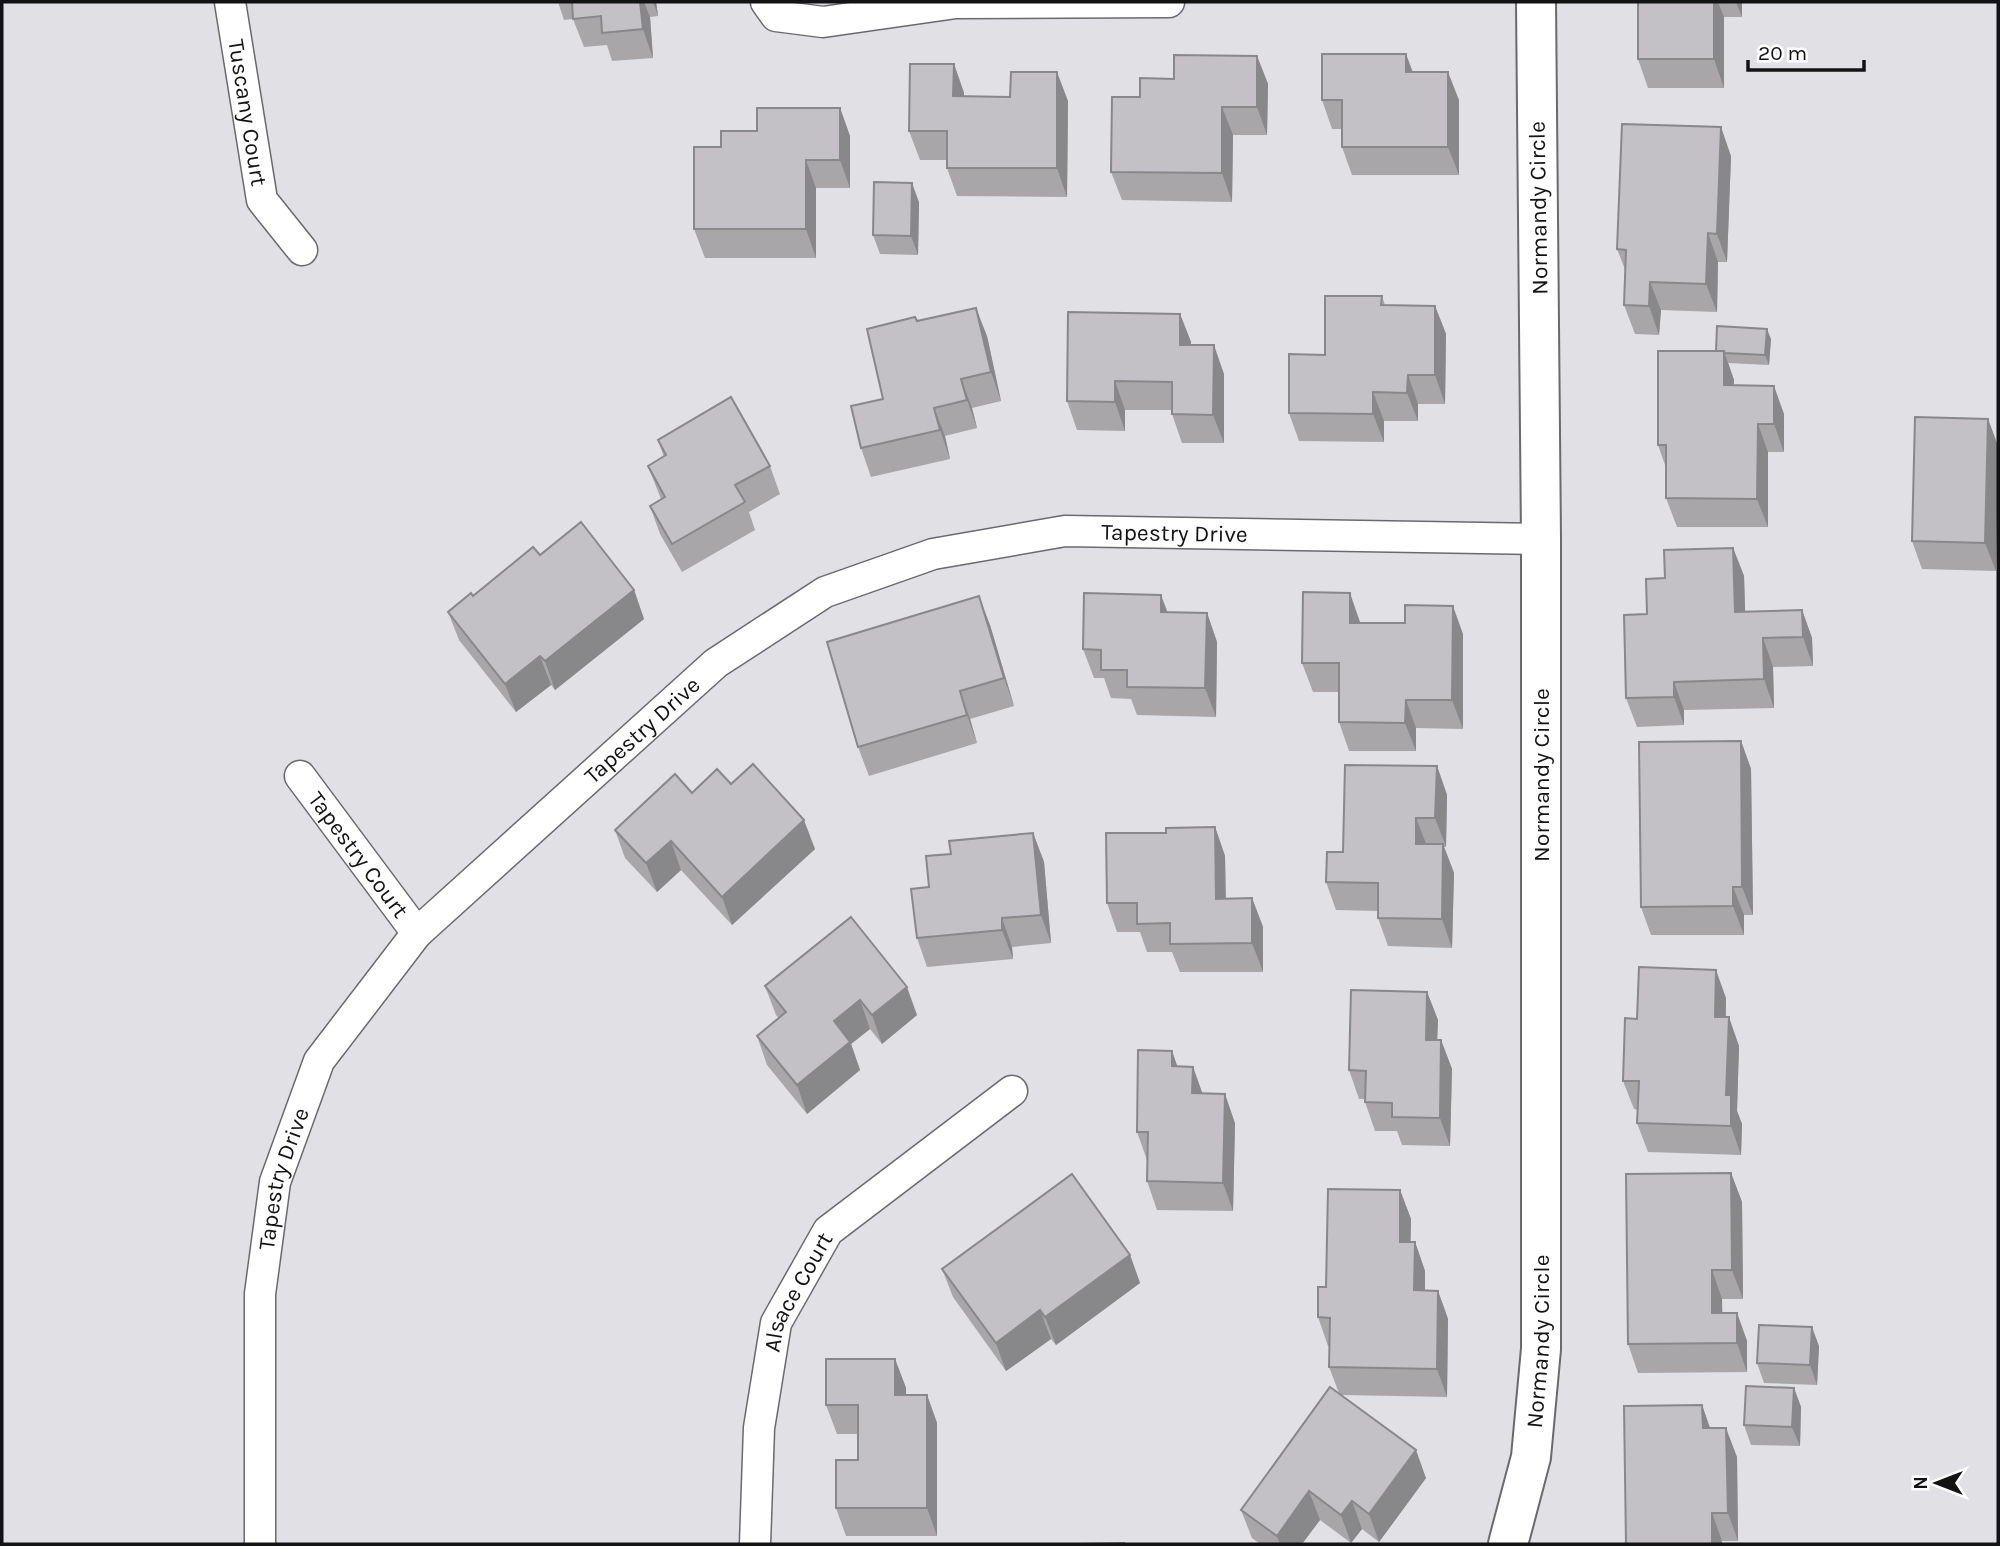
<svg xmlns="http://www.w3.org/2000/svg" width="2000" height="1546" font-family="Karla,sans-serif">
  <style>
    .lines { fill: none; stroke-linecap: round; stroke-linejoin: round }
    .minor-casing { stroke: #6b696e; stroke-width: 33 }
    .tertiary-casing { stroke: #6b696e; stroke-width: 42 }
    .minor { stroke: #fff; stroke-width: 30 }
    .tertiary { stroke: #fff; stroke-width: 38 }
    .wall { fill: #a8a6a9 }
    .shaded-wall { fill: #88878a }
    .building { fill: #c3c1c5; stroke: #88878a; stroke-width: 2 }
    .labels { text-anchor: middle; stroke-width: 5; stroke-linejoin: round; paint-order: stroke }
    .street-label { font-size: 23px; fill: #131214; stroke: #fff }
  </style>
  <rect width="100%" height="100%" fill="#e1e0e4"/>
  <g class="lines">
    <g class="minor-casing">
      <g id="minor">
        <path id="s1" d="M230,2l32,198 40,50"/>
        <path d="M766,2l10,14 47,6 133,-19 213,-1"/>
        <path id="s2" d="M300,776l117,157"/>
        <path id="s3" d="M260,1544v-250l15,-112 44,-121 98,-128 299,-270 109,-71 108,-38 132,-23 476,8"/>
        <path id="s4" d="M755,1544l4,-116 17,-105 52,-92 184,-140"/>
      </g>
    </g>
    <g class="tertiary-casing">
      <g id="tertiary">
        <path id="s5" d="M1508,1544l23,-87 10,-108v-810l-5,-537"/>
      </g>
    </g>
    <use href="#minor" class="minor"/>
    <use href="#tertiary" class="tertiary"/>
  </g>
  <g class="wall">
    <path d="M558,2h98l2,14 -8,1 3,41 -41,3 -5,-16 -23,2 -11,-28 -9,1z"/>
    <path d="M1638,2h104v15h-18v71h-76l-10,-29z"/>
    <path d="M1406,54l7,18 46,28v75h-107l-10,-28v-18h-10l-10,-29z"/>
    <path d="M1257,56l11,28 -1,51h-34l-1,67 -110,-2 -11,-28 29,-75 34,-18z"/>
    <path d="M954,64l10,29v3l104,5 -1,96 -110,-1 -10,-28v-8h-27l-11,-29z"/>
    <path d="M840,108l10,28v52h-34v70h-111l-11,-29 63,-98z"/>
    <path d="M1731,156l-4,106h-9l-1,50 -56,-2 -2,25 -24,-1 -11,-29 2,-33 -9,-23z"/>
    <path d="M919,202l-1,53 -38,-1 -7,-19z"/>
    <path d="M1382,296l3,9 50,1 11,28 -1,70h-27v17h-34v21l-85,-1 -10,-28 36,-58z"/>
    <path d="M1180,314l11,28v3l33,29v69h-42l-10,-29v-4h-47v21l-48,-1 -10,-29z"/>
    <path d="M917,321l70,15 14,65 -29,7 5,20 -32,8 5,23 -79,18 -10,-29z"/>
    <path d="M1771,339l-2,26 -41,-2 6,17v5l50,29v38h-16v75h-91l-11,-29v-30l-8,-23 58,-94z"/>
    <path d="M1988,419l10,27 -2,125 -74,-2 -10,-28z"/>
    <path d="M658,440l112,26 10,28 -31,18 6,18 -73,42 -22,-38 -10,-28 11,-7 -13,-33 16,-9z"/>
    <path d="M1733,548l11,28 1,36 57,-2 10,28 1,28 -40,1 1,41 -90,2v15l-47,2 -11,-29 21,-84 18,-36z"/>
    <path d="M540,555l94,35 10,29 -89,71 -4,-5 -35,27 -57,-72 -11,-28 25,-16z"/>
    <path d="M1168,612l39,1 10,29 -1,75 -79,-2 -6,-16 -20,-1 -7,-20h-10l-11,-29z"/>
    <path d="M1360,622v1l103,11v95l-47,-1v23h-67l-10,-29v-30h-26l-11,-29z"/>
    <path d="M990,625l24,81 -44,13 7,24 -108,33 -11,-29z"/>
    <path d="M1741,741l10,28 2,146h-9v20h-93l-10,-28z"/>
    <path d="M1437,766l10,29 -1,52h-2l10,26 -2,75 -64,-2 -10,-28v-7l-42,-1 -10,-28 17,-30z"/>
    <path d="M692,793l123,56 -83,76 -51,-55 -24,22 -32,-34 -10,-28z"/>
    <path d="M1215,827l10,29 1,42h26l11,29v45h-83l-8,-20h-25l-7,-20h-23l-10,-29z"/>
    <path d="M1033,833l11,29 7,81 -39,4 1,12 -86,8 -10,-29 12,-51 22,-33z"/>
    <path d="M851,917l66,98 -35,29 -12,-15 -19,15 9,26 -53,44 -40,-49 -10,-29 22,-18 -3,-3 -11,-29z"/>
    <path d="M1427,992l11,28 -1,20h4l11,29 -2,77 -48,-1 -5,-14h-22l-10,-29v-3h-6l-10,-29z"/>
    <path d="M1726,998v19l13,29 -2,65 5,13 -1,31 -93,-3 -11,-29 1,-13 -4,-1 -11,-28 14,-62z"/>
    <path d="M1172,1051l5,15 16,1 9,26 33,30 -2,88 -76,-1 -10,-29v-21l-10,-28z"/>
    <path d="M1731,1173l11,29 1,97h-21v14h15l10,28v31l-109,1 -10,-29z"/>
    <path d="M1400,1190l11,29 -1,23h5l10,29v19l13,1 10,28 -1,78 -105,-2 84,83 -47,64 -17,-13 -11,14 -31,-23 -18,24h-42l-8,-6 -11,-28 98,-117 -10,-26 1,-21h-2l-10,-29 8,-30z"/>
    <path d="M1130,1255l10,28 -84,62 -5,-6 -45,32 -53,-74 -11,-28z"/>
    <path d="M1819,1346l-2,39 -53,-2 -7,-20z"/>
    <path d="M895,1359l11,29v7h21l10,28v113h-91l-10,-28 22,-48v-26h-21l-11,-29z"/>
    <path d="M1794,1388l7,19 -1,39 -49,-1 -7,-20z"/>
    <path d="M1702,1405l8,23 27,29 1,84h-16l-98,-135z"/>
  </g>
  <g class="shaded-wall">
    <path d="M640,2h4l6,15 3,41 -10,-29z"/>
    <path d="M653,2h3l2,14z"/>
    <path d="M1714,2h4l6,15v71l-10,-29z"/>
    <path d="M1736,2h6v15z"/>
    <path d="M1406,54l10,29 -10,-11z"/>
    <path d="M1257,56l11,28 -1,51 -10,-28z"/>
    <path d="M954,64l10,29 -1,32 -10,-29z"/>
    <path d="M1057,72l11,29 -1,96 -10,-29z"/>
    <path d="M1448,72l11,28v75l-11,-28z"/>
    <path d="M1222,107l11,28 -1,67 -10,-29z"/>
    <path d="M840,108l10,28v52l-10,-28z"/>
    <path d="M1721,127l10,29 -4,106 -10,-28z"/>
    <path d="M806,160l10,28v70l-10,-29z"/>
    <path d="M912,183l7,19 -1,53 -7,-19z"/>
    <path d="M1708,233l10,29 -1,50 -11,-28z"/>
    <path d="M1650,282l11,28 -2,25 -10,-29z"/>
    <path d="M1435,306l11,28 -1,70 -10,-29z"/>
    <path d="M976,308l11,28 14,65 -10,-29z"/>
    <path d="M1180,314l11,28 -1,31 -10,-28z"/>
    <path d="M1767,329l4,10 -2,26 -4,-10z"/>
    <path d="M1214,345l10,29v69l-11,-28z"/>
    <path d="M1724,351l10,29v34l-10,-29z"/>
    <path d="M1408,375l10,29v17l-11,-28z"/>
    <path d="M961,379l11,29 5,20 -10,-28z"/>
    <path d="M1115,381l10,29v21l-10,-29z"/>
    <path d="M1774,386l10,28v38l-10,-28z"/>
    <path d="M1373,392l11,29v21l-11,-28z"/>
    <path d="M934,408l11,28 5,23 -10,-29z"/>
    <path d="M1988,419l10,27 -2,125 -11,-28z"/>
    <path d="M1758,424l10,28v75l-11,-28z"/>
    <path d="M1733,548l11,28 2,64 -11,-28z"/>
    <path d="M634,590l10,29 -89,71 -10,-29z"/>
    <path d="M1350,593l10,29v29l-10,-28z"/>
    <path d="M1161,595l11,29 -11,-12z"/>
    <path d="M979,596l11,29 24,81 -10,-28z"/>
    <path d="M1453,606l10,28v95l-11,-29z"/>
    <path d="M1802,610l10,28 1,28 -10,-29z"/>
    <path d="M1207,613l10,29 -1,75 -11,-29z"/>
    <path d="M1763,638l10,29 1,41 -10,-29z"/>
    <path d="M540,656l11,29 -35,27 -11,-28z"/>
    <path d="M1674,682l10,28v15l-10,-28z"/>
    <path d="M960,691l10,28 7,24 -10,-28z"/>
    <path d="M1406,700l10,28v23l-11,-28z"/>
    <path d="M1741,741l10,28 2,146 -11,-28z"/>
    <path d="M1437,766l10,29 -1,52 -11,-29z"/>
    <path d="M1416,818l11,28 -11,-2z"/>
    <path d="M804,820l11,29 -83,76 -10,-28z"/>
    <path d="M1215,827l10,29 1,71 -10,-28z"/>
    <path d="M1033,833l11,29 7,81 -10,-28z"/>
    <path d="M671,841l10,29 -24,22 -11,-29z"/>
    <path d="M1443,844l11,29 -2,75 -10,-29z"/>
    <path d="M1733,887l11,28v20l-11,-29z"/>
    <path d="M1252,898l11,29v45l-11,-29z"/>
    <path d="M1002,918l10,29 1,12 -11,-29z"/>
    <path d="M1716,970l10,28 -1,47 -10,-28z"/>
    <path d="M907,987l10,28 -35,29 -10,-29z"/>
    <path d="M1427,992l11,28 -2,48 -10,-28z"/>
    <path d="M860,1000l10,29 -19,15 9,26 -53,44 -10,-29 37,-64z"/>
    <path d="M1729,1017l10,29 -2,65 5,13 -1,31 -10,-29 -5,-31z"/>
    <path d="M1441,1040l11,29 -2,77 -10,-28z"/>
    <path d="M1172,1051l10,29 -10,-14z"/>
    <path d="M1193,1067l10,28 -11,-2z"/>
    <path d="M1225,1094l10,29 -2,88 -10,-28z"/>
    <path d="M1731,1173l11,29 1,97 -11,-29z"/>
    <path d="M1400,1190l11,29 -1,52 -10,-29z"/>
    <path d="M1415,1242l10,29v48l-11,-29z"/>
    <path d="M1130,1255l10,28 -84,62 -11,-28z"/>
    <path d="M1712,1270l10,29 1,42 -11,-28z"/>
    <path d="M1438,1291l10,28 -1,78 -10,-28z"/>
    <path d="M1040,1310l11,29 -45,32 -10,-28z"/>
    <path d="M1737,1313l10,28v31l-10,-29z"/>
    <path d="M1812,1327l7,19 -2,39 -7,-20z"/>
    <path d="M895,1359l11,29v35l-11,-28z"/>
    <path d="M1794,1388l7,19 -1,39 -8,-19z"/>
    <path d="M927,1395l10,28v113l-10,-28z"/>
    <path d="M1702,1405l10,29 -9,-6z"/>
    <path d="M1726,1428l11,29 1,84 -10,-28z"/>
    <path d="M1416,1450l10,28 -47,64 -10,-28z"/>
    <path d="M1309,1491l11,29 -18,24h-22l-3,-8z"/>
    <path d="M1352,1501l10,28 -11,14 -10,-28z"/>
    <path d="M1712,1513l10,28v3h-10z"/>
  </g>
  <g class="building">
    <path d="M572,2h68l3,27 -41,4 -1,-17 -28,3z"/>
    <rect x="1638" y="2" width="76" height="57"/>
    <path d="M1322,54h84v18h42v75h-106v-47h-20z"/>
    <path d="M1174,55l83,1v51h-35v66l-111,-1 1,-75h28v-19l34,1z"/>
    <path d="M910,64h44l-1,32 57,1 1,-25h46v96h-110v-37h-38z"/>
    <path d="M757,108h83v52h-34v69h-112v-82h27v-16h36z"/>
    <path d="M1622,124l99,3 -4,107 -9,-1 -2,51 -56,-2 -1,24 -25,-1 2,-55 -9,-1z"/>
    <path d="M874,182l38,1 -1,53 -38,-1z"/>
    <path d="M1325,296h57l-1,9 54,1v69h-27l-1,18 -34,-1v22l-84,-1v-59l36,1z"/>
    <path d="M976,308l15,64 -30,7 6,21 -33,8 6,22 -79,18 -10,-42 32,-7 -16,-70 48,-12 2,4z"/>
    <path d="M1068,312l112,2v31h34l-1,70 -41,-1v-32l-57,-1v21l-48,-1z"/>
    <path d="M1717,326l50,3 -2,26 -40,-2 -1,-2h-8z"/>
    <path d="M1658,351h66v34l50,1v38h-16l-1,75 -91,-1v-53h-8z"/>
    <path d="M731,397l39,69 -35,19 10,17 -73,42 -22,-38 15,-9 -17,-31 18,-11 -8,-15z"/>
    <path d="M1915,417l73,2 -3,124 -73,-2z"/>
    <path d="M581,522l53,68 -89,71 -5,-5 -35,28 -57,-72 23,-19 2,3 60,-49 7,8z"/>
    <path d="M1733,548l2,64 67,-2 1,27 -40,1 1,41 -90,3v15l-48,1 -2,-83 23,-1 -1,-35 19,-1 -1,-28z"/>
    <path d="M1303,592l47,1v30h55v-18l48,1 -1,94h-46l-1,23 -66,-1v-59h-37z"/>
    <path d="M1084,593l77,2v17l46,1 -2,75 -78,-1v-17h-26v-20l-18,-1z"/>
    <path d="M979,596l25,82 -44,13 7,24 -109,32 -31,-105z"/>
    <path d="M1741,741l1,146h-9v19l-92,1 -2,-165z"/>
    <path d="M753,764l51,56 -82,77 -51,-56 -25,22 -31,-33 60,-56 17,19 25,-24 14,15z"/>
    <path d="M1345,765l92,1 -2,52h-19v26h27l-1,75 -64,-1v-35l-52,-1 1,-30h16z"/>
    <path d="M1215,827l1,72 36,-1v45l-82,1v-21l-33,1v-21h-30l-1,-70h60v-5z"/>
    <path d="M1033,833l8,82 -39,3v12l-85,8 -6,-49 18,-2 -3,-31 25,-2 -2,-13z"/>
    <path d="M851,917l56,70 -35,28 -12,-15 -26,21 16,21 -53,43 -40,-49 29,-24 -21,-26z"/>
    <path d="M1639,967l77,3 -1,47h14l-3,78h5v31l-94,-3 2,-42h-16l2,-63 12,1z"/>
    <path d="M1351,990l76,2 -1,48h15l-1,78 -48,-1v-14l-27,-1 1,-31 -17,-1z"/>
    <path d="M1138,1050l34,1v15l21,1 -1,26 33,1 -2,89 -76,-2 1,-49h-11z"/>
    <path d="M1731,1173l1,97h-20v43h25v30l-109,1 -2,-170z"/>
    <path d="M1072,1174l58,81 -85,62 -5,-7 -44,33 -54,-74z"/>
    <path d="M1328,1189l72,1v52h15l-1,48 24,1 -1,78 -108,-2 1,-49 -12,-1v-30h8z"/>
    <path d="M1759,1325l53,2 -2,38 -53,-2z"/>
    <path d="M826,1359h69v36h32v113h-91v-48h22v-55h-32z"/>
    <path d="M1746,1386l48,2 -2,39 -48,-2z"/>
    <path d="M1330,1387l86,63 -47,64 -17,-13 -11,14 -32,-24 -32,45 -36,-26z"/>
    <path d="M1702,1405l1,23h23l2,85h-16v31h-86l-2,-138z"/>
    <path d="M1124,1543v1h-44z"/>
  </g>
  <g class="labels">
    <g class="street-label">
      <text dy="8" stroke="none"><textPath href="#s1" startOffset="112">Tuscany Court</textPath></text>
      <text transform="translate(1538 208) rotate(-91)" y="8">Normandy Circle</text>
      <text dy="8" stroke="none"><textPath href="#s3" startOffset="1544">Tapestry Drive</textPath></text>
      <text dy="8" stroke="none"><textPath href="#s3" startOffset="956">Tapestry Drive</textPath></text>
      <text transform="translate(1541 775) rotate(-90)" y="8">Normandy Circle</text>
      <text dy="8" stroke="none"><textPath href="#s2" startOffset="98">Tapestry Court</textPath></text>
      <text dy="8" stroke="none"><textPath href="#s3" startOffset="368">Tapestry Drive</textPath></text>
      <text dy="8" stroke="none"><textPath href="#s4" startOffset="259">Alsace Court</textPath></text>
      <text dy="8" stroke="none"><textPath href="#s5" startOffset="206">Normandy Circle</textPath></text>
    </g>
  </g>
  <rect width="2000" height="1546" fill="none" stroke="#131214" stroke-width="7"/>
  <g transform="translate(1937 1483) rotate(270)" stroke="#ffffff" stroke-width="5" paint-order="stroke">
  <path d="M0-5L12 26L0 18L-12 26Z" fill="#131214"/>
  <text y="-10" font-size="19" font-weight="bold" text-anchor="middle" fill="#131214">N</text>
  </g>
  <path d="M1748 60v10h116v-10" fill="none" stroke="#131214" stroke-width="3.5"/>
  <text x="1758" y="60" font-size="21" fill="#131214" stroke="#ffffff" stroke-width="5" paint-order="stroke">20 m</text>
</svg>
